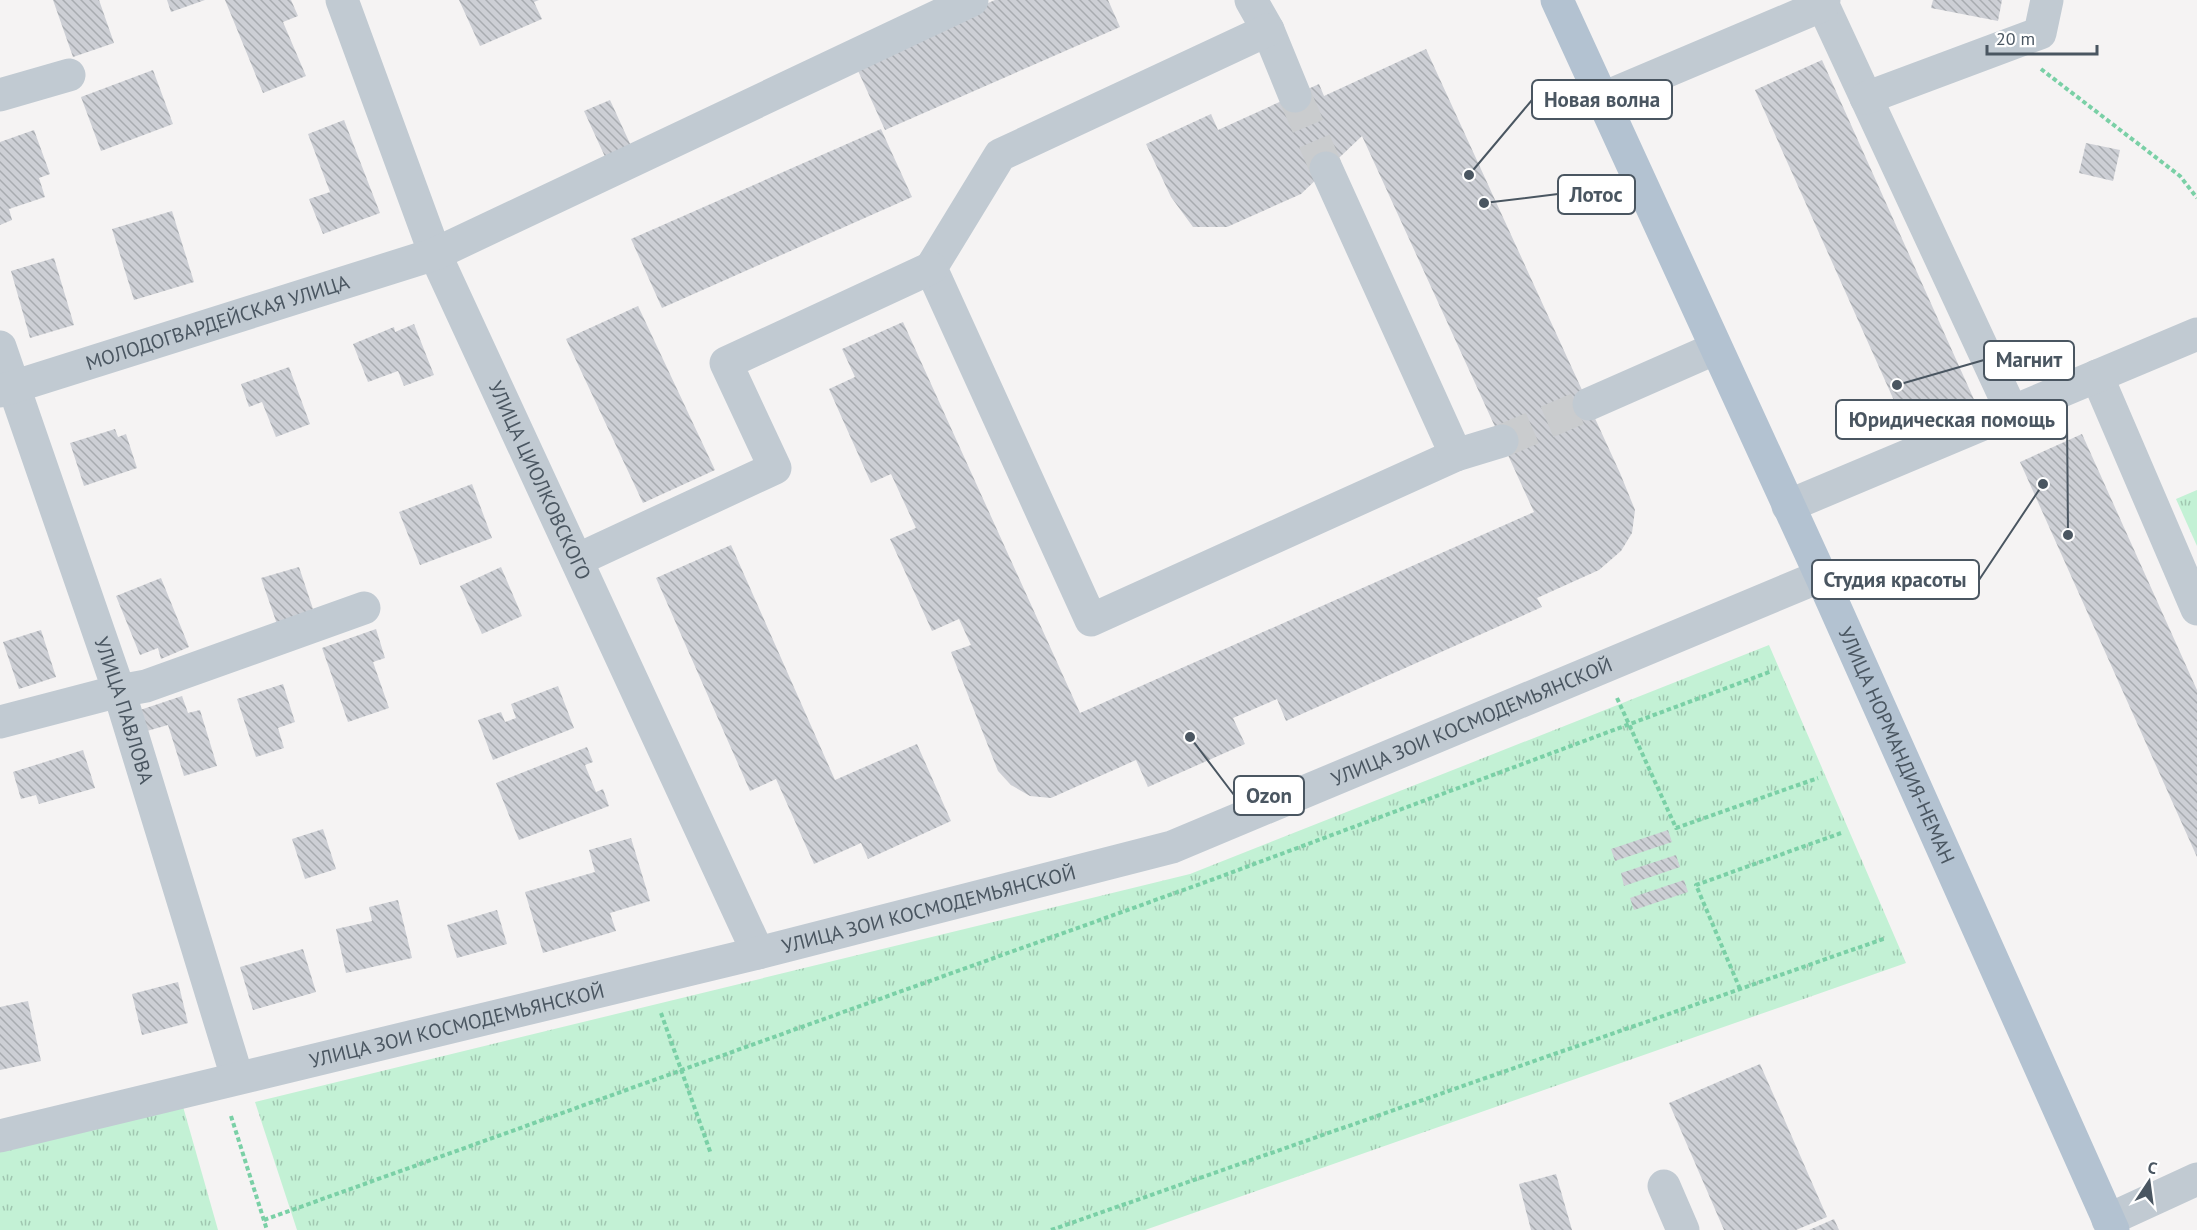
<svg xmlns="http://www.w3.org/2000/svg" width="2197" height="1230" font-family="'PT Sans',sans-serif">
  <style>
    .grass { fill: url(#grass-tufts) }
    .building { fill: url(#building-back-hatch) }
    .lines { fill: none; stroke-linecap: round; stroke-linejoin: round }
    .minor-tunnel { stroke: #caccce; stroke-width: 33; stroke-dasharray: 33 16; stroke-linecap: butt }
    .path { stroke: #7ad0a6; stroke-width: 4; stroke-dasharray: 4.5 3; stroke-linecap: butt }
    .minor { stroke: #c1cad2; stroke-width: 33 }
    .major { stroke: #b3c2d1; stroke-width: 33 }
    .labels { text-anchor: middle; stroke-width: 6; stroke-linejoin: round; paint-order: stroke }
    .street-label { font-size: 20px; fill: #4a5661; stroke: #fff }
    .leader { fill: none; stroke: #4a5661; stroke-width: 2 }
    .callout-dot { fill: #4a5661; stroke: #fff; stroke-width: 2 }
    .callout { fill: #fff; stroke: #4a5661; stroke-width: 2 }
    .callout-label { font-size: 21px; text-anchor: middle; font-weight: bold; fill: #4a5661 }
  </style>
  <defs>
    <pattern id="grass-tufts" width="24" height="20" patternUnits="userSpaceOnUse" patternTransform="scale(1.5)"><rect width="24" height="20" fill="#c3f1d5"/><path d="M3 7l-1-3M5 7V3M7 7l1-3M15 17l-1-3M17 17v-4M19 17l1-3" fill="none" stroke="#a0c6b0"/></pattern>
    <pattern id="building-back-hatch" width="6" height="6" patternUnits="userSpaceOnUse" patternTransform="scale(1.5)"><rect width="6" height="6" fill="#cdcfd5"/><path d="M-1 5l2 2M0 0l6 6M5-1l2 2" fill="none" stroke="#a8abb0"/></pattern>
  </defs>
  <rect width="100%" height="100%" fill="#f5f3f3"/>
  <g class="grass">
    <path d="M2197,490v56l-21,-47z"/>
    <path d="M1769,645l137,318 -761,267h-848l-42,-128 935,-228z"/>
    <path d="M182,1103l36,127h-218v-79z"/>
  </g>
  <g class="building">
    <path d="M53,0h46l15,43 -41,14z"/>
    <path d="M167,0h38l-34,12z"/>
    <path d="M225,0h66l7,16 -15,6 23,54 -43,17z"/>
    <path d="M459,0h80l-5,2 8,17 -62,27z"/>
    <path d="M995,0h113l12,27 -235,103 -31,-68z"/>
    <path d="M1933,0h69l-4,21 -67,-13z"/>
    <path d="M1426,49l194,424 15,37 -3,23 -11,18 -22,19 -62,28 5,9 -256,114 -9,-22 -44,19 12,26 -97,43 -12,-27 -85,38 -21,-2 -19,-11 -13,-14 -47,-119 20,-7 -12,-26 -27,12 -42,-92 26,-11 -25,-54 -20,9 -42,-94 26,-12 -13,-28 61,-27 177,391 454,-201 -172,-376 -61,58 -74,33h-34l-22,-30 -25,-53 65,-30 7,16 101,-46 5,12z"/>
    <path d="M1822,60l154,344 -67,30 -154,-344z"/>
    <path d="M153,70l20,54 -72,27 -20,-54z"/>
    <path d="M610,100l22,48 -26,11 -22,-48z"/>
    <path d="M344,120l36,93 -57,21 -14,-35 21,-7 -22,-58z"/>
    <path d="M881,129l31,68 -250,111 -31,-69z"/>
    <path d="M34,130l16,44 -11,4 6,19 -36,12 3,11 -12,5v-83z"/>
    <path d="M2086,143l34,7 -7,31 -34,-8z"/>
    <path d="M172,211l22,71 -60,18 -22,-71z"/>
    <path d="M54,258l20,67 -44,13 -19,-67z"/>
    <path d="M638,306l77,164 -72,33 -77,-164z"/>
    <path d="M414,324l20,51 -30,11 -6,-15 -30,11 -15,-38 41,-17 1,5z"/>
    <path d="M289,367l21,57 -34,13 -14,-35 -13,5 -8,-23z"/>
    <path d="M115,429l3,8 8,-3 11,34 -53,18 -14,-43z"/>
    <path d="M2082,434l115,256v167l-177,-395z"/>
    <path d="M472,484l20,54 -72,27 -21,-53z"/>
    <path d="M731,545l104,235 82,-36 34,77 -83,38 -7,-16 -47,21 -38,-85 -26,12 -94,-213z"/>
    <path d="M299,567l17,51 -37,12 -18,-52z"/>
    <path d="M501,567l21,49 -40,18 -22,-48z"/>
    <path d="M161,578l28,69 -28,12 -3,-11 -18,7 -24,-59z"/>
    <path d="M376,629l9,29 -12,4 16,46 -41,14 -26,-74z"/>
    <path d="M41,630l15,47 -37,12 -16,-47z"/>
    <path d="M283,684l12,38 -17,6 6,20 -28,9 -19,-58z"/>
    <path d="M558,686l16,42 -81,32 -15,-40 23,-8 4,10 11,-4 -5,-14z"/>
    <path d="M182,696l6,17 12,-3 17,56 -33,10 -16,-51 -21,6 -7,-21z"/>
    <path d="M587,747l6,15 -8,3 11,27 7,-3 6,17 -90,34 -23,-57z"/>
    <path d="M83,750l12,38 -56,16 -3,-9 -15,4 -8,-27z"/>
    <path d="M323,829l13,40 -31,10 -13,-40z"/>
    <path d="M1668,830l4,12 -57,19 -4,-12z"/>
    <path d="M631,838l19,63 -40,12 6,18 -73,22 -18,-61 70,-20 -6,-22z"/>
    <path d="M1676,855l4,12 -56,19 -3,-13z"/>
    <path d="M1684,880l4,12 -54,18 -4,-12z"/>
    <path d="M398,900l14,58 -66,15 -10,-44 36,-8 -3,-14z"/>
    <path d="M497,910l10,34 -50,14 -10,-33z"/>
    <path d="M303,949l13,43 -63,18 -13,-43z"/>
    <path d="M178,982l10,41 -46,12 -10,-41z"/>
    <path d="M28,1001l13,60 -41,9v-63z"/>
    <path d="M1760,1064l67,153 -31,13h-72l-55,-127z"/>
    <path d="M1556,1174l16,56h-41l-12,-46z"/>
    <path d="M1834,1219l5,11h-30z"/>
  </g>
  <g class="lines">
    <g class="minor-tunnel">
      <path d="M1295,96l31,72"/>
      <path d="M1502,441l87,-37"/>
    </g>
    <g class="path">
      <path d="M2041,69l139,107 17,22"/>
      <path d="M1617,698l59,130 142,-50"/>
      <path d="M1740,989l-44,-104 145,-52"/>
      <path d="M661,1013l50,141"/>
      <path d="M231,1116l36,114"/>
      <path d="M264,1220l950,-341 558,-208"/>
      <path d="M1051,1230l835,-292"/>
    </g>
    <g class="minor">
      <path id="s1" d="M342,0l93,254 323,699"/>
      <path d="M1251,0l17,30 27,66"/>
      <path d="M1824,0l-1,5 189,407"/>
      <path d="M1268,30l-268,125 -69,113 160,352 365,-165"/>
      <path d="M0,95l69,-20"/>
      <path d="M1866,98l174,-65 7,-33"/>
      <path d="M1601,99l222,-94"/>
      <path d="M1326,168l130,287 46,-14"/>
      <path id="s2" d="M0,347l119,344 118,386"/>
      <path d="M2097,376l100,233"/>
      <path id="s3" d="M0,391l435,-137 537,-254"/>
      <path d="M1589,404l125,-55"/>
      <path d="M1788,506l409,-172"/>
      <path d="M577,560l198,-92 -49,-105 205,-95"/>
      <path d="M0,722l119,-31 27,-5 218,-78"/>
      <path id="s4" d="M0,1136l758,-183 414,-106 649,-271"/>
      <path d="M1664,1186l19,44"/>
      <path d="M2108,1220l89,-41"/>
    </g>
    <path class="major" id="s5" d="M1557,0l264,576 292,654"/>
  </g>
  <g class="labels">
    <g class="street-label">
      <text dy="7" stroke="none"><textPath href="#s3" startOffset="228">МОЛОДОГВАРДЕЙСКАЯ УЛИЦА</textPath></text>
      <text dy="7" stroke="none"><textPath href="#s1" startOffset="520">УЛИЦА ЦИОЛКОВСКОГО</textPath></text>
      <text dy="7" stroke="none"><textPath href="#s2" startOffset="384">УЛИЦА ПАВЛОВА</textPath></text>
      <text dy="7" stroke="none"><textPath href="#s4" startOffset="1532">УЛИЦА ЗОИ КОСМОДЕМЬЯНСКОЙ</textPath></text>
      <text dy="7" stroke="none"><textPath href="#s5" startOffset="819">УЛИЦА НОРМАНДИЯ-НЕМАН</textPath></text>
      <text dy="7" stroke="none"><textPath href="#s4" startOffset="956">УЛИЦА ЗОИ КОСМОДЕМЬЯНСКОЙ</textPath></text>
      <text dy="7" stroke="none"><textPath href="#s4" startOffset="470">УЛИЦА ЗОИ КОСМОДЕМЬЯНСКОЙ</textPath></text>
    </g>
  </g>
  <path class="leader" d="M1469 175L1532 100M1484 203L1558 194M1897 385L1984 360M2068 535L2067 420M2043 484L1979 580M1190 737L1234 795"/>
  <g class="callout-dot">
    <circle cx="1469" cy="175" r="6"/>
    <circle cx="1484" cy="203" r="6"/>
    <circle cx="1897" cy="385" r="6"/>
    <circle cx="2068" cy="535" r="6"/>
    <circle cx="2043" cy="484" r="6"/>
    <circle cx="1190" cy="737" r="6"/>
  </g>
  <g class="callout">
    <rect x="1532" y="80" width="140" height="39" rx="6"/>
    <rect x="1558" y="175" width="77" height="39" rx="6"/>
    <rect x="1984" y="341" width="90" height="39" rx="6"/>
    <rect x="1836" y="400" width="231" height="39" rx="6"/>
    <rect x="1812" y="560" width="167" height="39" rx="6"/>
    <rect x="1234" y="776" width="70" height="39" rx="6"/>
  </g>
  <g class="callout-label">
    <text x="1602" y="107">Новая волна</text>
    <text x="1596" y="202">Лотос</text>
    <text x="2029" y="367">Магнит</text>
    <text x="1952" y="427">Юридическая помощь</text>
    <text x="1895" y="587">Студия красоты</text>
    <text x="1269" y="803">Ozon</text>
  </g>
  <g transform="translate(2149 1182) rotate(13)" stroke="#ffffff" stroke-width="4.5" paint-order="stroke">
  <path d="M0-4.5L10 22L0 15L-10 22Z" fill="#4a5661"/>
  <text y="-9" font-size="16" font-weight="bold" text-anchor="middle" fill="#4a5661">С</text>
  </g>
  <path d="M1987 45v9h110v-9" fill="none" stroke="#4a5661" stroke-width="3"/>
  <text x="1996" y="45" font-size="18" fill="#4a5661" stroke="#ffffff" stroke-width="4.5" paint-order="stroke">20 m</text>
</svg>
